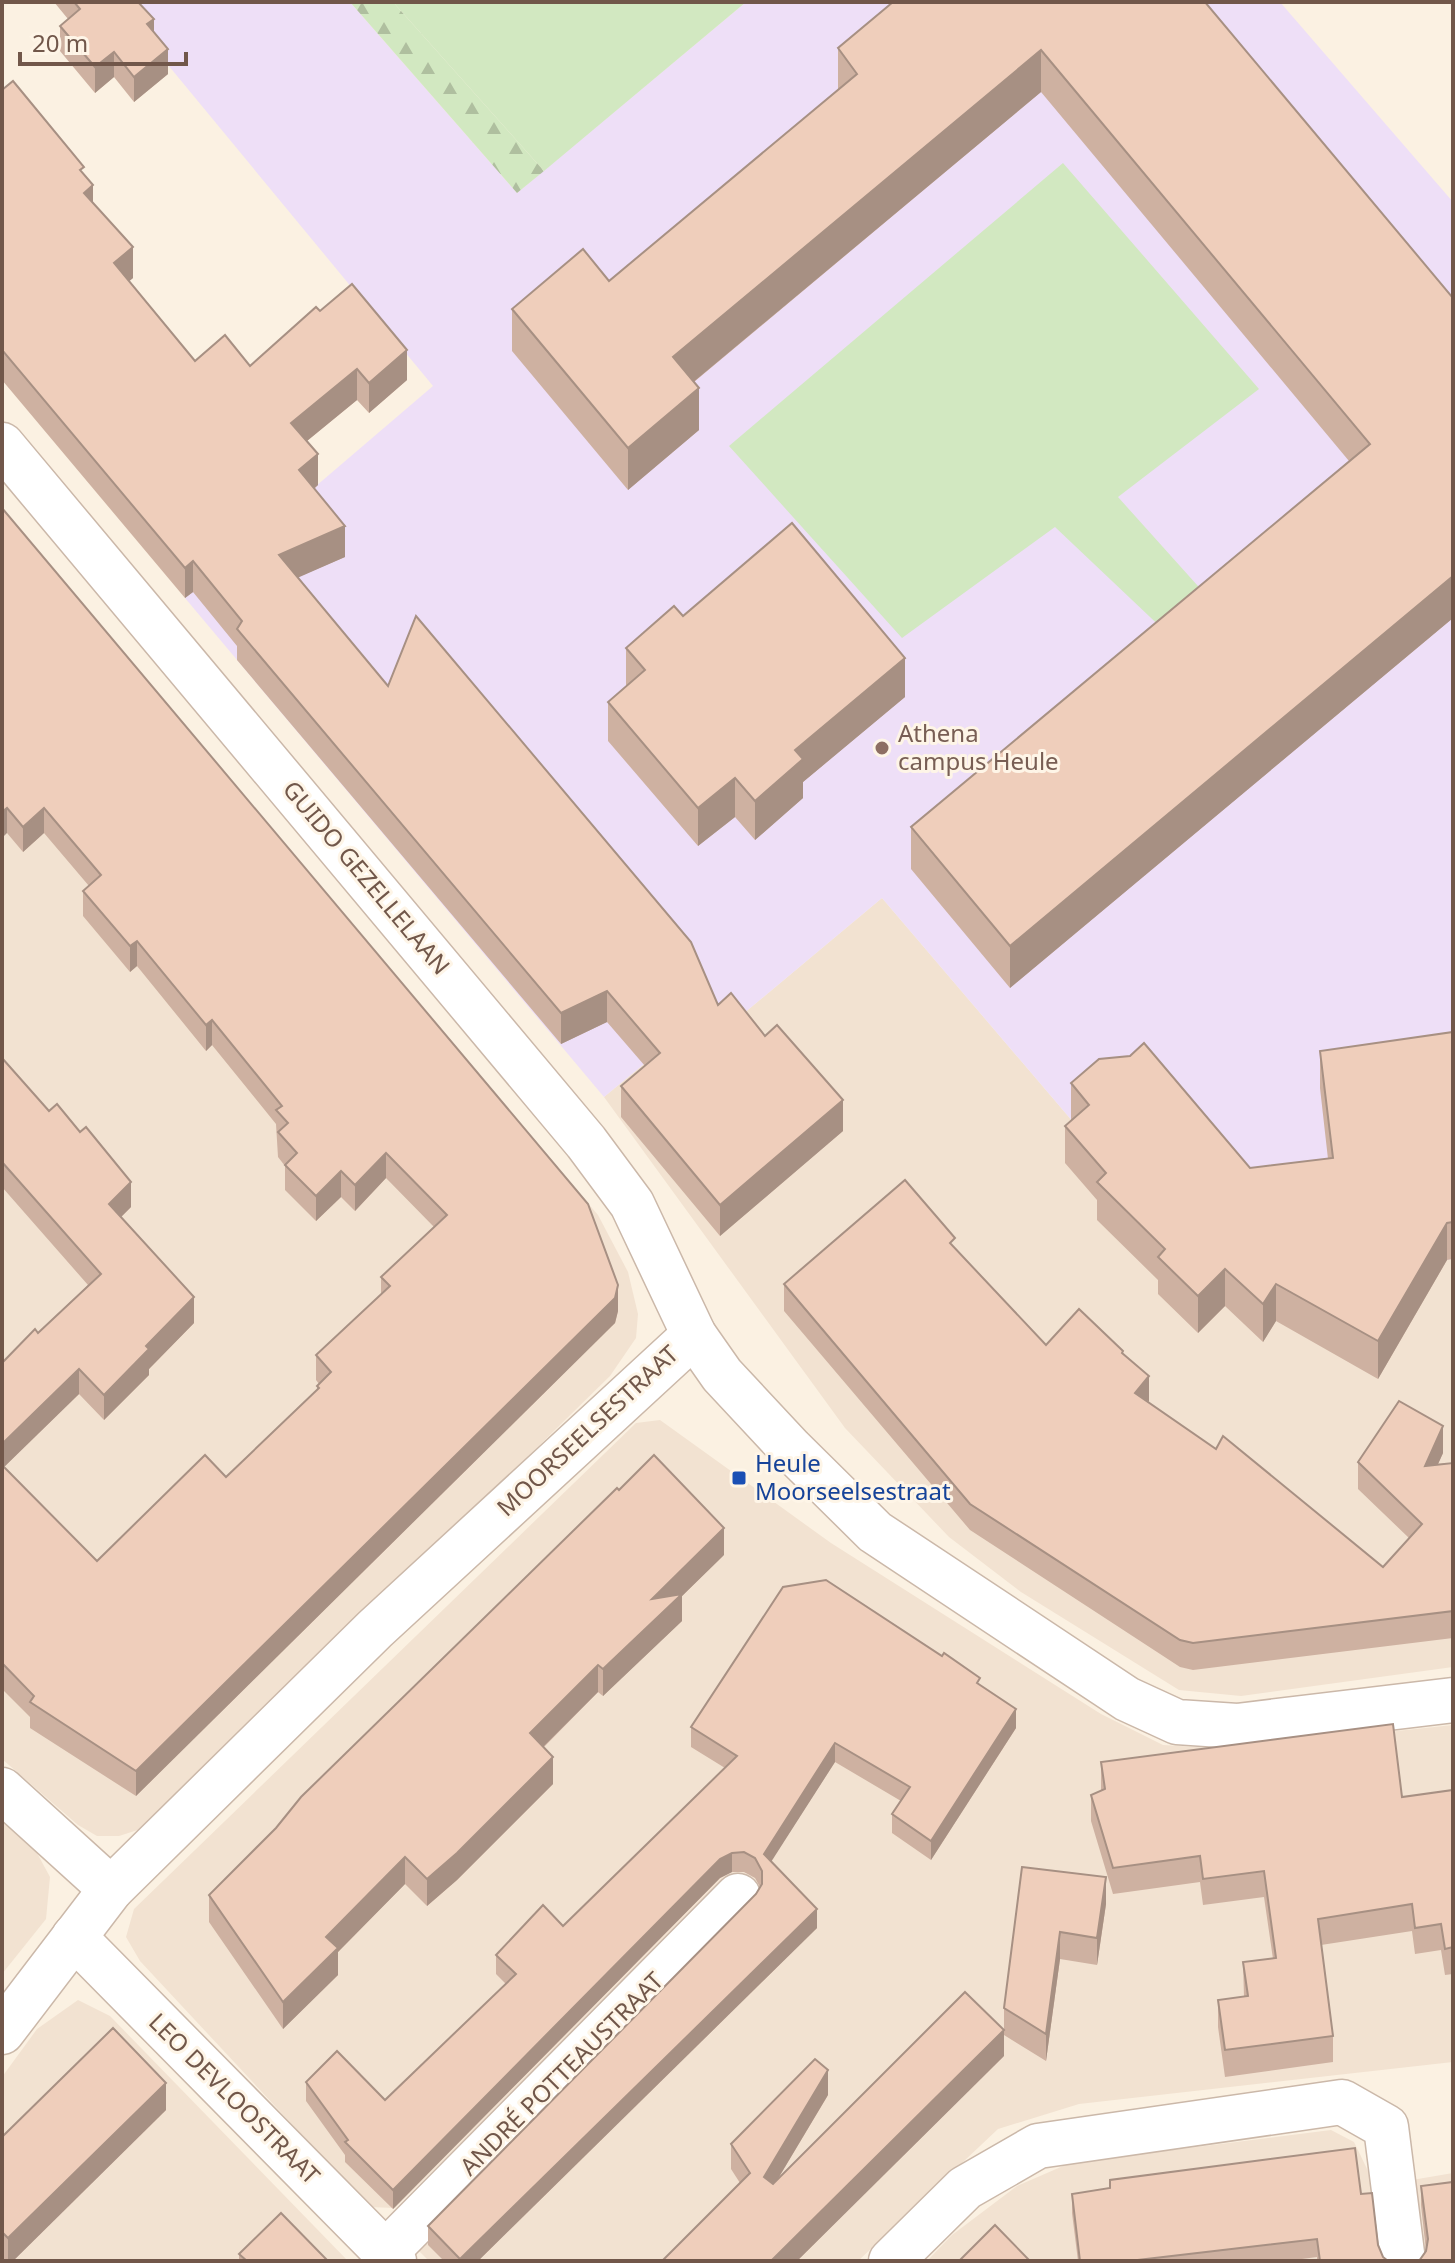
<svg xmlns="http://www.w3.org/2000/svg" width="1455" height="2263" font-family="'Noto Sans',sans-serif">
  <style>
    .residential { fill: #f2e2d1 }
    .education { fill: #eedff7 }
    .green { fill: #d2e8c1 }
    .forest { fill: url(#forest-firs) }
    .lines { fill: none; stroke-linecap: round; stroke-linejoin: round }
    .street-casing { stroke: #cbb8a9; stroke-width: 47 }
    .street { stroke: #fff; stroke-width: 44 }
    .wall { fill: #ceb1a1 }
    .shaded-wall { fill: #a79083 }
    .building { fill: #efcebb; stroke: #a79083; stroke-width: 2 }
    .education-dot { fill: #8d6e63; stroke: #fef5e7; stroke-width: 3 }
    .transit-dot { fill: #1a4fb4; stroke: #fef5e7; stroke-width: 3 }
    .labels { text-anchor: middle; stroke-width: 6; stroke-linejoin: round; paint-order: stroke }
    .education-label { font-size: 24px; fill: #785e54; stroke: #fef5e7; text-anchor: start }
    .street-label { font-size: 24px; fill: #71574a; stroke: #fef5e7 }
    .transit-label { font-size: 24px; fill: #164399; stroke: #fef5e7; text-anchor: start }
  </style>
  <defs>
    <pattern id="forest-firs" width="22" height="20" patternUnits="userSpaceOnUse" patternTransform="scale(2)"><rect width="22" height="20" fill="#d2e8c1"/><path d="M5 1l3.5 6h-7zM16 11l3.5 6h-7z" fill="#afbf9f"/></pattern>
  </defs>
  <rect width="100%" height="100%" fill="#fbf1e2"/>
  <g class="residential">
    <path d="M2,516l596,699 30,57 10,42 -2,24 -26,38 -441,432 -22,19 -28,9h-22l-19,-11 -76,-66z"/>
    <path d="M882,898l319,374 104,5 148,-18v408l-212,29 -62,-6 -158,-98 -72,-55 -104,-109 -241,-331 97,-80 30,7z"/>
    <path d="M660,1420l171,123 270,171 62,31 65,4 225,-24v337l-374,42 -81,25 -140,132h-429l-15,-15 346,-350 -27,-23 -338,335 -26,-1 -229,-246 -14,-24 8,-28 502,-486z"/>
    <path d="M2,1817l29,25 19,35 -4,42 -44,55z"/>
    <path d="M78,2000l32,16 238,245h-346v-184l35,-48z"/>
    <path d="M1331,2130l23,12 15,31 11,88h-453l25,-26 65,-49 53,-23z"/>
    <path d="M1453,2173v88h-32l-9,-81z"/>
  </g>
  <path class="education" d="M116,2h234l167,191 229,-191h534l173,200v1057l-148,18 -104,-5 -319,-374 -151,126 -30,-7 -97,80 -419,-499 248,-212z"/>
  <g class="green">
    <path d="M393,2h353l-202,169z"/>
    <path d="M1063,163l196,226 -141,108 97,108 -46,30 -114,-108 -153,111 -173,-192z"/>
  </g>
  <path class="forest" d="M350,2h43l151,169 -27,22z"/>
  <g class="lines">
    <g class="street-casing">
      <g id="street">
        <path d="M2,445l584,697 46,62 62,131 28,40 69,74 84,83 252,167 50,23 60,4 216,-26"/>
        <path d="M2,1790l109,99"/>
        <path d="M74,1937l320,324"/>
        <path d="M2,2032l109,-143 264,-260 319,-294"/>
        <path d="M386,2252l352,-356"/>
        <path d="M891,2261l74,-73 73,-42 304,-44 44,25 17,134"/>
      </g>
    </g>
    <use href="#street" class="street"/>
  </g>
  <g class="wall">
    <path d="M54,2h84l16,30 14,42 -34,28 -20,-25 -19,16 -35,-42v-25l8,-7z"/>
    <path d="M1200,2l253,296v320l-443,370 -99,-119v-42l438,-366 -308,-369 -347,290 5,48 -71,60 -116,-139v-42l97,-28 229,-191v-42z"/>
    <path d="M2,90l82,84 9,29 40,75 -4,3 66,80 55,5 70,-55 87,69 -38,33 -12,-13 -50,41 11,44 -4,4 31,68 -47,20 90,109 330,319 47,31 78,95 -123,105 -99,-119v-31l24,-20 -38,-44 -46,22 -324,-384v-14l-44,-54 -8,6 -183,-218z"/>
    <path d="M2,508l616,803 -3,12 -479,473 -106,-68v-11l-28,-28v-326l36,-30 50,-48 -86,-98v-129l129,149 -10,10 73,106 -45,46v6l-45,45 -25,-26 -75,73 93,94 129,-84 91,-87v-4l2,-2 -3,-4v-25l65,-60v-18l53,-50 -48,-49 -31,33 -14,-14 -25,24 -31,-31v-24l-7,-9 -2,-33 -64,-79 -6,6 -69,-85 -7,6 -47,-56v-25l6,-5 -45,-53 -21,19 -16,-19z"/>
    <path d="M683,616l222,81 -102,85v16l-48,42 -20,-23 -37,29 -90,-105v-39l18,-16v-38z"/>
    <path d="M1453,1032v227l-6,1 -69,119 -102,-58 -13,21 -38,-36 -27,27 -40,-39v-14l-61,-60v-20l-32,-37v-37l6,-5v-38l179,85 78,-9 -8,-71v-37z"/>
    <path d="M955,1248l91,97 77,10 25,48 235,164 26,-29 -51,-49v-27l85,-9 -5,11 15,-1v175l-260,32 -13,-3 -210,-137 -186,-219v-27z"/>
    <path d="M724,1555l-42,41v25l-79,75 -5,-4 -54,55 9,37 -96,96 -30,26 -22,-22 -67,68v23l-55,54 -74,-107v-27z"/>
    <path d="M980,1686l36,42 -85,132 -39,-27v-19l9,-13 -66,-39 -64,99 46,67 -339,333h-34l-16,-16v-19l328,-332 4,-7 -5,-9 -11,-6h-12l-12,6 -327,331 -48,-47v-7l-39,-54v-19l79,18 121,-116 -10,-10v-19l67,-29 162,-158 -34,-21v-20z"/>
    <path d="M1101,1762l301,35 51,-7v184l-8,1 -4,-25 -26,4 -3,-23 -91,14 12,91v26l-108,15 -7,-50v-27l26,-3 -1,-35 30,-3 -9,-62 -61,8 -3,-23 -87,12 -22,-73v-26l10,-4z"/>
    <path d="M1022,1867l84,37 -9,61 -37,-6 -14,102 -42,-26v-27z"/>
    <path d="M1004,2056l-207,205h-135l78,-78 -9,-14v-25l97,-49 -49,82z"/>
    <path d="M166,2110l-153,151h-9l-2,-2v-122z"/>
    <path d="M1110,2180l251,14 22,63 5,4h-71v-4l-30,4h-209l-6,-48v-19l38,-6z"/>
    <path d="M1453,2182l-27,69 -5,-46v-19z"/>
    <path d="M239,2254l89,7h-89z"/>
  </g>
  <g class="shaded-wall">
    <path d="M154,19v26l-7,-21z"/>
    <path d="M168,49v25l-34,28v-25z"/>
    <path d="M1041,50v42l-368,307v-42z"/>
    <path d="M114,52v25l-19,16v-26z"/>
    <path d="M93,185v31l-9,-23z"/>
    <path d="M133,247v31l-19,16v-31z"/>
    <path d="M407,350v30l-38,33v-30z"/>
    <path d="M357,369v31l-66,54v-31z"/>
    <path d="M699,388v42l-71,60v-42z"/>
    <path d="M318,454v31l-19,16v-31z"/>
    <path d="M345,526v31l-66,29v-31z"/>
    <path d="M193,561v31l-8,6v-30z"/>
    <path d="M1453,576v42l-443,370v-42z"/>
    <path d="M905,658v39l-102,85v16l-48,42v-39l40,-51z"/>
    <path d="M735,778v39l-37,29v-38z"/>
    <path d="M7,808v25l-5,5v-26z"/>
    <path d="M44,808v25l-21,19v-25z"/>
    <path d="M137,941v25l-7,6v-26z"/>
    <path d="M607,991v31l-46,22v-31z"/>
    <path d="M212,1020v25l-6,6v-26z"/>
    <path d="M843,1100v31l-123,105v-31z"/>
    <path d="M386,1153v25l-31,33v-26z"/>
    <path d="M341,1171v26l-25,24v-25z"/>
    <path d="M131,1182v25l-22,22v-25z"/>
    <path d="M1447,1223v37l-69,119v-38z"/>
    <path d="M1225,1269v37l-27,27v-37z"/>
    <path d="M1276,1284v37l-13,21v-38z"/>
    <path d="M618,1285v26l-3,12 -479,473v-25z"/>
    <path d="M194,1297v26l-45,46v6l-45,45v-25l42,-49z"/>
    <path d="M79,1369v25l-77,75v-25z"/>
    <path d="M1149,1376v26l-14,-9z"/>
    <path d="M1443,1426v27l-18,40v-27z"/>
    <path d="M724,1528v27l-42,41v25l-79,75v-27l49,-70z"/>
    <path d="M598,1665v27l-68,68v-27z"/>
    <path d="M1016,1709v19l-85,132v-19z"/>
    <path d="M835,1743v19l-71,111v-19z"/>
    <path d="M553,1757v27l-96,96 -30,26v-27z"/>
    <path d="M732,1853v19l-12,6 -327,331v-19l327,-331z"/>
    <path d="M405,1857v27l-67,68v23l-55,54v-27l43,-65z"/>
    <path d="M1106,1877v27l-9,61v-27z"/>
    <path d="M817,1909v19l-339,333h-18v-2z"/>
    <path d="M1060,1932v27l-14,102v-27z"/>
    <path d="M1004,2030v26l-207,205h-26z"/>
    <path d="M828,2070v25l-64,107v-25z"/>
    <path d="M166,2083v27l-153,151h-5v-23z"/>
  </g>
  <g class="building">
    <path d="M74,2h64l16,17 -7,5 21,25 -34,28 -20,-25 -19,15 -35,-41 20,-17z"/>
    <path d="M893,2h312l248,296v278l-443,370 -99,-119 459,-383 -329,-394 -368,307 26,31 -71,60 -116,-139 71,-60 26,32 248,-207 -19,-26z"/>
    <path d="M13,81l71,86 -4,3 13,15 -9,8 49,54 -19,16 81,98 30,-26 25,31 66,-59 4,4 32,-27 55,66 -38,33 -12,-14 -66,54 27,31 -19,16 46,56 -66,29 109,131 28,-70 275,326 27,63 13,-12 34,43 12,-11 66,75 -123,105 -99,-119 39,-33 -53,-62 -46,22 -324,-384 5,-8 -49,-60 -8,7 -183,-218v-260z"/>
    <path d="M2,508l586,696 30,81 -3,13 -479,473 -106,-69 4,-6 -32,-33v-198l95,96 108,-106 21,22 93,-89 -2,-2 14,-14 -15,-17 74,-69 -9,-9 66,-62 -61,-62 -31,32 -14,-14 -25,25 -31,-31 12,-12 -19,-21 10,-9 -12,-13 6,-4 -70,-86 -6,5 -69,-84 -7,5 -47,-55 18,-16 -57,-67 -21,19 -16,-19 -5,4z"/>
    <path d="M792,523l113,135 -110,92 8,9 -48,42 -20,-23 -37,30 -90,-106 37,-32 -19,-22 48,-42 9,10z"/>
    <path d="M1453,1032v190l-6,1 -69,118 -102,-57 -13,20 -38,-35 -27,27 -40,-39 7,-8 -68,-67 9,-9 -41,-47 24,-21 -18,-22 28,-24 31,-3 14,-13 106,125 83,-10 -13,-107z"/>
    <path d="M2,1058l47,53 8,-7 23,28 6,-5 45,55 -22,22 85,93 -48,49 3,3 -45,46 -25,-26 -77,75v-81l33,-34 3,4 63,-59 -99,-112z"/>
    <path d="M905,1180l50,58 -5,5 96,102 33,-36 44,42 -1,2 27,23 -14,17 81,56 7,-13 160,131 39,-43 -64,-62 41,-61 44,25 -18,40 28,-3v148l-260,32 -13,-3 -210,-136 -186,-220z"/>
    <path d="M654,1455l70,73 -72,71 30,-5 -79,75 -5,-4 -68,68 23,24 -96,96 -30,26 -22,-22 -79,80 12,11 -55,54 -74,-107 67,-67 25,-31 316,-309 2,2z"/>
    <path d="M826,1580l116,76 2,-3 36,25 -3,5 39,26 -85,132 -39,-27 18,-27 -75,-44 -71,111 53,55 -357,350 -32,-33 328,-332 6,-10v-13l-7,-13 -11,-6 -12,1 -12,6 -327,331 -48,-48 3,-2 -42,-58 31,-31 48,49 131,-126 -20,-19 47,-50 20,21 174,-170 -46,-29 92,-140z"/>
    <path d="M1393,1724l9,73 51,-7v157l-8,2 -4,-25 -26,4 -3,-24 -94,15 15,117 -108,14 -7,-50 30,-4 -5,-34 33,-4 -12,-87 -61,8 -3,-23 -87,12 -22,-73 14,-6 -4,-27z"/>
    <path d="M1022,1867l84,10 -9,61 -37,-6 -14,102 -42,-26z"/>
    <path d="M965,1992l39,38 -233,231h-109l88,-88 -19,-29 84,-85 13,11 -64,107 9,7z"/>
    <path d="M113,2028l53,55 -158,155 -6,-6v-95z"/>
    <path d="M1355,2148l6,46 11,-1 6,52 5,12 5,4h-68l-3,-22 -188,22h-49l-8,-67 38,-6v-8z"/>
    <path d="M1453,2182v79h-34l7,-10 2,-12 -7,-53z"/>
    <path d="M281,2213l47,48h-81l-8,-7z"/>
    <path d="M995,2225l35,36h-71z"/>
  </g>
  <circle class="education-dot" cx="882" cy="748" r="8"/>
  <rect class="transit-dot" x="731" y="1470" width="16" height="16" rx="4"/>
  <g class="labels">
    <g class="education-label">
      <text x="898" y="742">Athena<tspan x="898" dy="28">campus Heule</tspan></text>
    </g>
    <g class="street-label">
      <text transform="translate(366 878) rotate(50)" y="8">GUIDO GEZELLELAAN</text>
      <text transform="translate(588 1431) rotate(-43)" y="8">MOORSEELSESTRAAT</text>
      <text transform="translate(562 2074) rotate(-45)" y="8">ANDRÉ POTTEAUSTRAAT</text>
      <text transform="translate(234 2099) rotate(45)" y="8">LEO DEVLOOSTRAAT</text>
    </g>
    <g class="transit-label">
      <text x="755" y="1472">Heule<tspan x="755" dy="28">Moorseelsestraat</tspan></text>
    </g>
  </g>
  <rect width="1455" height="2263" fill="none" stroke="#71574a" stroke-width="8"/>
  <path d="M20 52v12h166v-12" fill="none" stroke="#71574a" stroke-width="4"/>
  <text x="32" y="52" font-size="24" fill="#71574a" stroke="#fef5e7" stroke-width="6" paint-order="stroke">20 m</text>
</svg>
